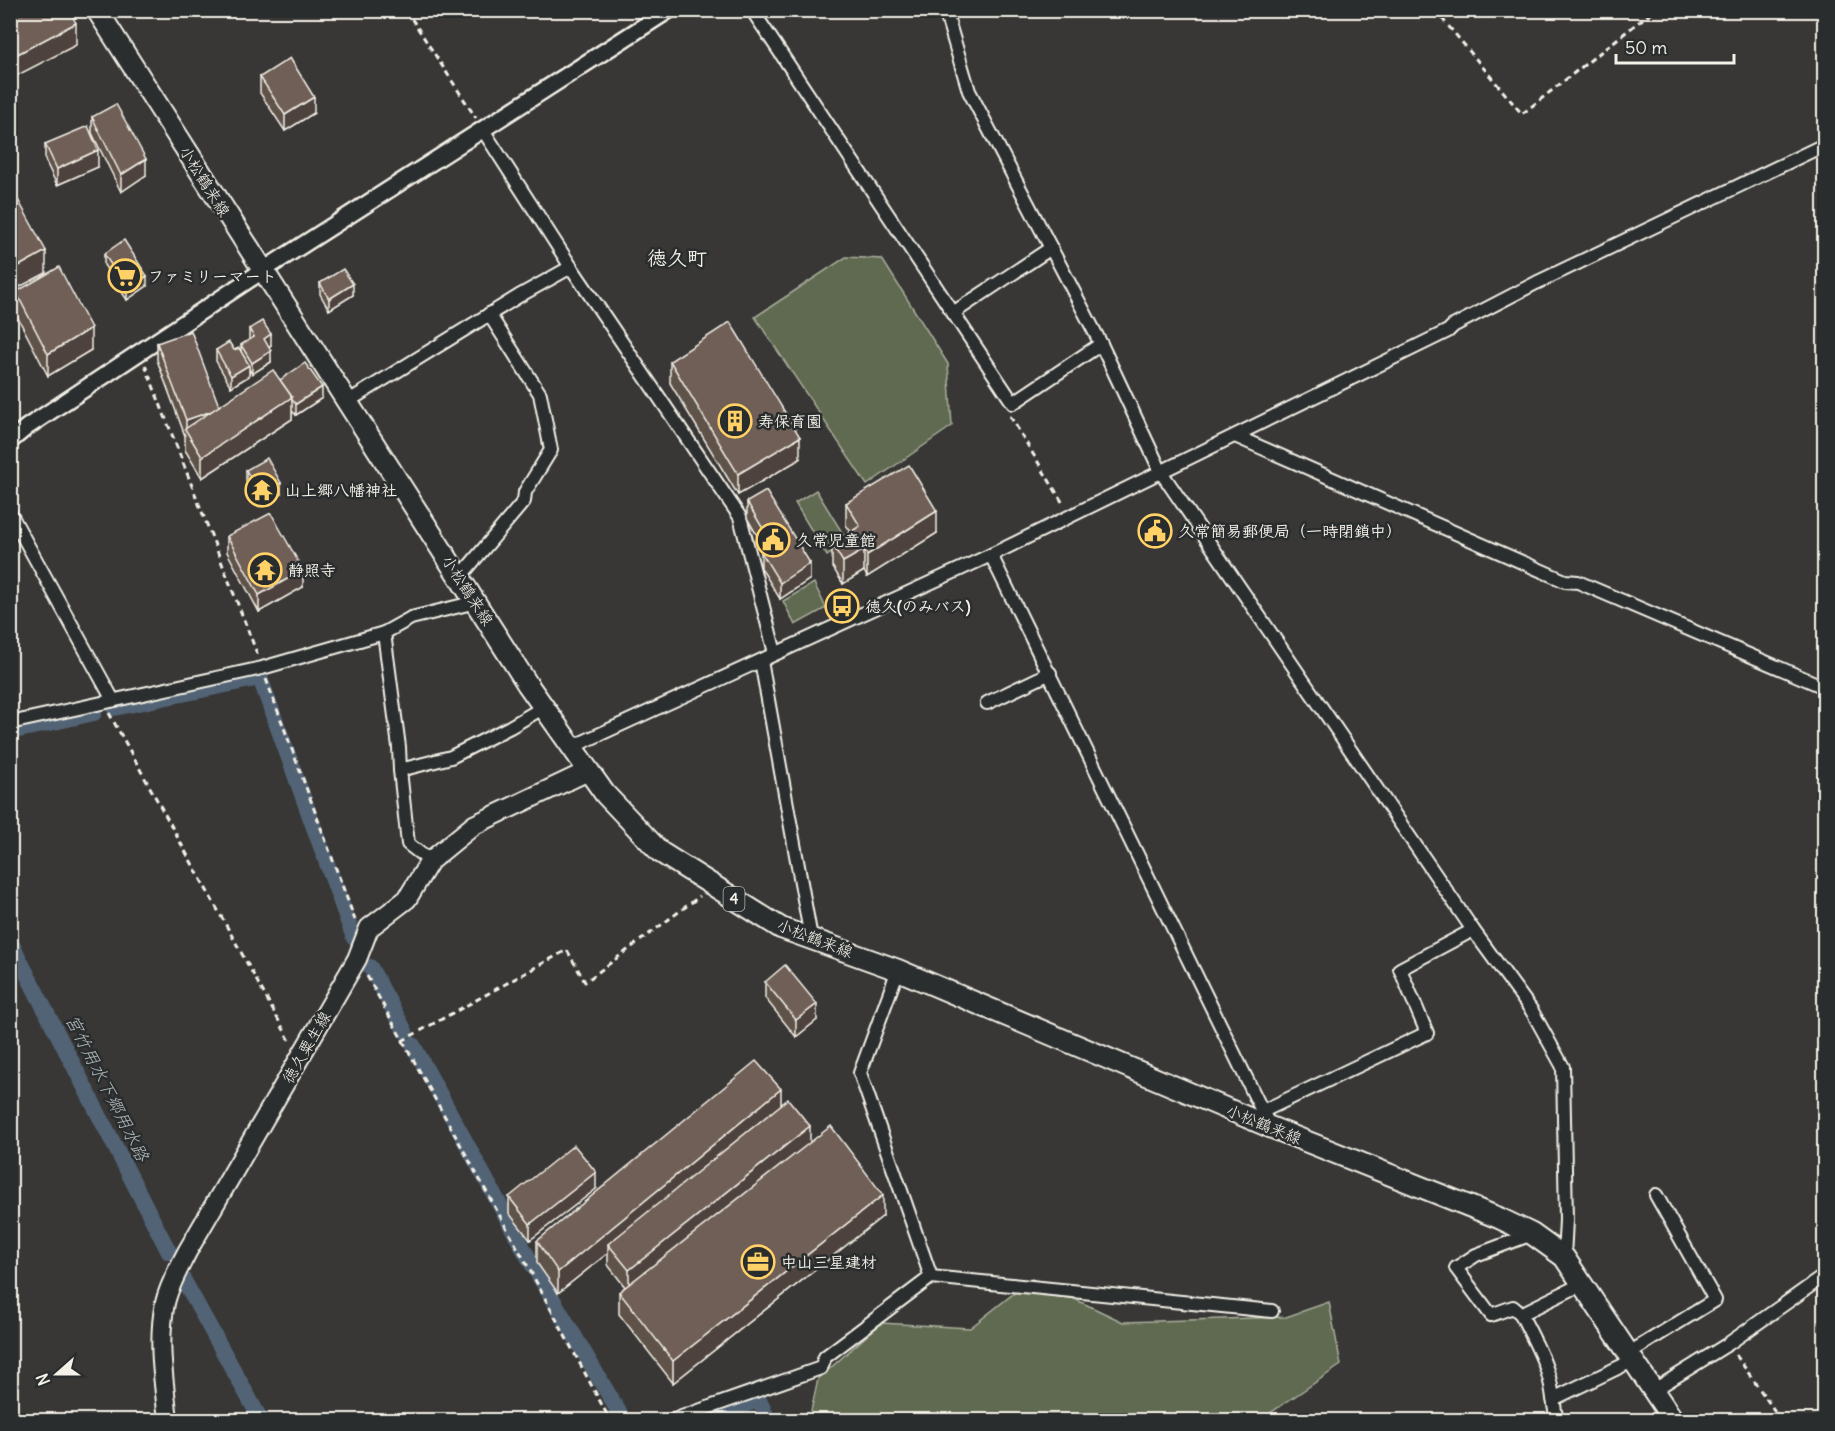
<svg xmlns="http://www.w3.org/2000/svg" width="1835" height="1431" font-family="Delius,'Klee One',sans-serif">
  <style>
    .green { fill: #606a51; stroke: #aaae9c; stroke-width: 1.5 }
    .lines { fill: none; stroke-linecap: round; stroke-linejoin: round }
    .canal { stroke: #516474; stroke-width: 16 }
    .minor-casing { stroke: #f4f1e8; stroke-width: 16 }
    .tertiary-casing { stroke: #f4f1e8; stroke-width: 20 }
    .secondary-casing { stroke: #f4f1e8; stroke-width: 22 }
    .primary-casing { stroke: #f4f1e8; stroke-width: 24 }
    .path { stroke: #f4f1e8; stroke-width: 3; stroke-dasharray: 6 4.5; stroke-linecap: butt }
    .minor { stroke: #2a2d2e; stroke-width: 12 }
    .tertiary { stroke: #2a2d2e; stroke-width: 15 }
    .secondary { stroke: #2a2d2e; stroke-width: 18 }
    .primary { stroke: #2a2d2e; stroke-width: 20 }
    .wall { fill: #5f524a; stroke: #f4f1e8; stroke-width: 1.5 }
    .shaded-wall { fill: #4e423c; stroke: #f4f1e8; stroke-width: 1.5 }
    .building { fill: #6f5f56; stroke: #f4f1e8; stroke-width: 1.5 }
    .labels { text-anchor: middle; stroke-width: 5; stroke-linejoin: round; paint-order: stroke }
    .shield { fill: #2a2d2e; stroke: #b7b6b0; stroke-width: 1.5 }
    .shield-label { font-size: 15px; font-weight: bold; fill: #f4f1e8 }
    .street-label { font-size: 16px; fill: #f4f1e8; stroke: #2a2d2e }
    .poi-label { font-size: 16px; font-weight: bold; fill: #f4f1e8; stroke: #2a2d2e; text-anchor: start }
    .water-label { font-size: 18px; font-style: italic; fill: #b3b9ba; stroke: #2a2d2e }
    .quarter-label { font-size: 20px; font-weight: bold; fill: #f4f1e8; stroke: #2a2d2e }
  </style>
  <rect width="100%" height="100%" fill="#383736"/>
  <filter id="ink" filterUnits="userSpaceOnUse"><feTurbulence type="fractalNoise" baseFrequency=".0167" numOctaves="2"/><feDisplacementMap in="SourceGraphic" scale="12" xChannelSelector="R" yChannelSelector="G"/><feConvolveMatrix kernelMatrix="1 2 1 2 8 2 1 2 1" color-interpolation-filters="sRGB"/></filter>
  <g filter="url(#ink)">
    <g class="green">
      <path d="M846,257l36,2 66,105 4,62 -85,59 -112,-168z"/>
      <path d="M816,490l32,52 -21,14 -32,-53z"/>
      <path d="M814,583l12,25 -31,17 -12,-24z"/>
      <path d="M1032,1279l91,43 163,-5 43,-15 12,63 -81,55h-451l9,-41 63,-56 89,5z"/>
    </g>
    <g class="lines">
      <g class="canal">
        <path d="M114,708l146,-30 94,260"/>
        <path d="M10,732l84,-19"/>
        <path d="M10,941l159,311"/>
        <path d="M370,967l35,64"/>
        <path d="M413,1045l115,212 95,162"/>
        <path d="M183,1279l78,141"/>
        <path d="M700,1420l59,-20 9,20"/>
      </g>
      <g class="minor-casing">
        <g id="minor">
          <path d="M752,10l261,393 88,-59"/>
          <path d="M945,10l24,81 132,253 60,128 312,458 59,81 31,56 3,153 -2,37"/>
          <path d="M483,130l88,137 169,250 35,136"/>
          <path d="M953,313l98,-65"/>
          <path d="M347,402l172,-106 52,-29"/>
          <path d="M1235,436l330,145 13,1 246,105"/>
          <path d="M10,513l103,187"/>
          <path d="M991,555l279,572"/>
          <path d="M460,577l64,-76 1,-9 26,-42 -11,-56 -51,-80"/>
          <path d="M384,633l15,114 1,23 8,74 22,17"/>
          <path d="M761,661l50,277"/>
          <path d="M987,703l63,-30"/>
          <path d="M10,723l252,-55 122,-35 27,-15 65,-16"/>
          <path d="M572,747l419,-192 457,-224 5,-5 83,-43 288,-138"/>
          <path d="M400,770l51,-13 59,-30 34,-20"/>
          <path d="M898,970l-38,103 71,204"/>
          <path d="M1263,1111l164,-78 -27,-64 73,-39"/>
          <path d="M1532,1234l-56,21 -20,13 35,47 22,-8 8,7c9,19 21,39 27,60 5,15 5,31 9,46"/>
          <path d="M1521,1314l61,-30"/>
          <path d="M1629,1353l86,-53 -59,-105"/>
          <path d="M1654,1390l74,-46 96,-68"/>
          <path d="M1553,1399l81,-39"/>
          <path d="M673,1420l148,-52 4,-11 106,-80 341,34"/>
        </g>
      </g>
      <g class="tertiary-casing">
        <path id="tertiary" d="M10,441l17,-14 235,-156 407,-261"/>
      </g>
      <g class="secondary-casing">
        <path id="secondary" d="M168,1420c-4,-38 -11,-78 -3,-117 4,-18 14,-35 22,-51l170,-293 12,-31 38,-29 23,-38 44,-36 114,-54"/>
      </g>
      <g class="primary-casing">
        <path id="primary" d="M97,10l431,675 77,109 55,58 121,76 117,42 372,157 229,91 33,16 32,23 109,163"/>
      </g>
      <g class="path">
        <path d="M406,10l70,108"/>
        <path d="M1435,10l87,104 132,-104"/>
        <path d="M145,365l113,291"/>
        <path d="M1010,416l54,89"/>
        <path d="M266,679l89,241"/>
        <path d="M109,713l181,328"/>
        <path d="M367,976l165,298 78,146"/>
        <path d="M402,1041l165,-91 18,32 115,-86"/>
        <path d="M1736,1355l45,65"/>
      </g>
      <use href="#minor" class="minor"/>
      <use href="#tertiary" class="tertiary"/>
      <use href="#secondary" class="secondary"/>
      <use href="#primary" class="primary"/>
    </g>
    <g class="wall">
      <path d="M260,77l54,36 -29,18 -25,-38z"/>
      <path d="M92,117l54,58 -25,17 -29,-59z"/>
      <path d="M45,144l53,23 -41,18 -12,-25z"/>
      <path d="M104,254l43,32 -20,14 -23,-35z"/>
      <path d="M320,283l33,12 -24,15 -9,-16z"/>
      <path d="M16,292l75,58 -43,26 -32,-62z"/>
      <path d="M249,329l22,16 -2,2 2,15 -19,12 -3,-5v7l-18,11 -15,-26v-11l25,1v-6l8,-5z"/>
      <path d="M157,343l62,63 61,-26 42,18 -26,17 -4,-4v8l-90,59 -17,-28v-14l-28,-76z"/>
      <path d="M670,361l130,98 -62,36 -68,-112z"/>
      <path d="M246,470l35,24 -22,12 -13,-25z"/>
      <path d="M747,502l63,77 -30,20 -19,-31v-16l4,-3 -18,-31z"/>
      <path d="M846,503l91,30 -70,44 -3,-6 -21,13 -11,-18v-22l19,-12 -5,-7z"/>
      <path d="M227,536l76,51 -44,25 -32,-60z"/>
      <path d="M765,982l52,38 -21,17 -31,-39z"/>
      <path d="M781,1104l29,39 73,73 -210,167 -54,-69v-22l6,-5 -17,-22v-12l-50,40 -21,-30v-22z"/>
      <path d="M596,1189l-66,51 -21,-27v-16z"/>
    </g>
    <g class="shaded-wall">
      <path d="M76,23v22l-66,34v-21z"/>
      <path d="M314,97v16l-29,18v-16z"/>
      <path d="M98,150v17l-41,18v-16z"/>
      <path d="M146,159v16l-25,17v-17z"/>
      <path d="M46,251v22l-36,19v-21z"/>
      <path d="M147,276v10l-20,14v-11z"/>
      <path d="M353,284v11l-24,15v-11z"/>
      <path d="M91,328v22l-43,26v-22z"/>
      <path d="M271,334v11l-7,5v-11z"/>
      <path d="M271,351v11l-19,12v-11z"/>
      <path d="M249,365v11l-18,11v-11z"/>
      <path d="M322,387v11l-26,17v-11z"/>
      <path d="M292,397v22l-90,59v-21z"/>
      <path d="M220,408l-34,21v-9z"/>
      <path d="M800,437v22l-62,36v-21z"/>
      <path d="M281,483v11l-22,12v-11z"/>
      <path d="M937,511v22l-70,44v-22z"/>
      <path d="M864,550v21l-21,13v-22z"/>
      <path d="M810,563v16l-30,20v-16z"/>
      <path d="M303,570v17l-44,25v-17z"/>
      <path d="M817,1004v16l-21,17v-17z"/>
      <path d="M781,1089v22l-173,133v9l-50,40v-21z"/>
      <path d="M810,1126v21l-181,144v-21z"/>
      <path d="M596,1172v17l-66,51v-16z"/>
      <path d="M883,1195v21l-210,167v-22z"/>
    </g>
    <g class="building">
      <path d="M10,10h59l7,13 -66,35z"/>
      <path d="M290,58l24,39 -29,18 -25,-38z"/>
      <path d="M116,104l30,55 -25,16 -29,-58z"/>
      <path d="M88,126l10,24 -41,19 -12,-25z"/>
      <path d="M10,185l36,66 -36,20z"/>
      <path d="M124,240l23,36 -20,13 -23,-35z"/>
      <path d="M59,267l32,61 -43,26 -32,-62z"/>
      <path d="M343,269l10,15 -24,15 -9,-16z"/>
      <path d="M262,321l9,13 -7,5 7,12 -19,12 -11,-18 13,-8 -5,-8z"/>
      <path d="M730,322l70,115 -62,37 -68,-113z"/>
      <path d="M191,331l28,75 -7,5 -26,9 -29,-77z"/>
      <path d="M229,342l5,8 5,-2 10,17 -18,11 -15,-26z"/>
      <path d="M305,363l17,24 -26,17 -4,-4v-3l-12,-17z"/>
      <path d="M273,370l19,27 -90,60 -17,-28z"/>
      <path d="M267,458l14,25 -22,12 -13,-25z"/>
      <path d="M909,465l28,46 -70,44 -3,-5 -21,12 -11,-18 28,-18 -14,-23z"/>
      <path d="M766,491l44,72 -30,20 -19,-31 11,-8 -25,-42z"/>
      <path d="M271,513l32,57 -44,25 -32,-59z"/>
      <path d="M785,965l32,39 -21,16 -31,-38z"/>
      <path d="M756,1061l25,28 -223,183 -21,-31z"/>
      <path d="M788,1099l22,27 -181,144 -21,-26z"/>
      <path d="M831,1126l52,69 -210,166 -54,-69z"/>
      <path d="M574,1145l22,27 -66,52 -21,-27z"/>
    </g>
  </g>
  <defs>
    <g id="supermarket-ring" transform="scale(1.725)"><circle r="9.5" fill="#2a2d2e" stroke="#ffd166" stroke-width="1.5"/><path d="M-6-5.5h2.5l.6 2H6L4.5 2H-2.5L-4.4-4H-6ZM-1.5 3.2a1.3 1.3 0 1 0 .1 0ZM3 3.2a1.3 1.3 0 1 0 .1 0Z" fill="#ffd166"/></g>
    <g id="building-ring" transform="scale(1.725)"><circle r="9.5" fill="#2a2d2e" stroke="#ffd166" stroke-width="1.5"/><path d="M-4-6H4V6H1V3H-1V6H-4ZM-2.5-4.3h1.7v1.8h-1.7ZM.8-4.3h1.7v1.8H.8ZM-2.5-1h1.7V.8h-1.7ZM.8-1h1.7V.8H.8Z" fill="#ffd166"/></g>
    <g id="temple-ring" transform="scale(1.725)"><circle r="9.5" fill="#2a2d2e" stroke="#ffd166" stroke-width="1.5"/><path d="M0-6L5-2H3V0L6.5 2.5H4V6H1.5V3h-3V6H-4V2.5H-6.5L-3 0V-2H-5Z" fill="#ffd166"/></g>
    <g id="civic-ring" transform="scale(1.725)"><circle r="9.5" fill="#2a2d2e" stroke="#ffd166" stroke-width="1.5"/><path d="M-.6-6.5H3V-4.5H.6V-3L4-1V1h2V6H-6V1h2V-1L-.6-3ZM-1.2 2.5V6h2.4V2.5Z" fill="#ffd166"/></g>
    <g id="bus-ring" transform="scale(1.725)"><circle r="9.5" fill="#2a2d2e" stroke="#ffd166" stroke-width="1.5"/><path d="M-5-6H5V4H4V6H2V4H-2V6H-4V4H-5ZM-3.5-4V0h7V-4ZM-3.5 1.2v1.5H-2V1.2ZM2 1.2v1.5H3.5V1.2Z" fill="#ffd166"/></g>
    <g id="office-ring" transform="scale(1.725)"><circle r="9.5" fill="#2a2d2e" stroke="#ffd166" stroke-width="1.5"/><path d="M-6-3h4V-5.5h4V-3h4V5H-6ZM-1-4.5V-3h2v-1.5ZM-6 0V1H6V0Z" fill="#ffd166"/></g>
  </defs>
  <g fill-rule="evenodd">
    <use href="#supermarket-ring" x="125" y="276"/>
    <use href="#building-ring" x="735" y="421"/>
    <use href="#temple-ring" x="262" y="490"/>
    <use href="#civic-ring" x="1155" y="531"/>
    <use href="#civic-ring" x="773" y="540"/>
    <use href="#temple-ring" x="265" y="570"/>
    <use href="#bus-ring" x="842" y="606"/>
    <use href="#office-ring" x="758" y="1262"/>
  </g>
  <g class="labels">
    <rect class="shield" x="723.5" y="887" width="21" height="24" rx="4.5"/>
    <g class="shield-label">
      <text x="734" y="904">4</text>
    </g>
    <g class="street-label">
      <text transform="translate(205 181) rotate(58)" y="6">小松鶴来線</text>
      <text transform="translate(468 590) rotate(57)" y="6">小松鶴来線</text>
      <text transform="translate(815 938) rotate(21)" y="6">小松鶴来線</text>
      <text transform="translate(306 1047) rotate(-60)" y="6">徳久粟生線</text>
      <text transform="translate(1264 1124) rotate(22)" y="6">小松鶴来線</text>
    </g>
    <g class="poi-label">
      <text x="148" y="282">ファミリーマート</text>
      <text x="758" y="427">寿保育園</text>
      <text x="285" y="496">山上郷八幡神社</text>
      <text x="1178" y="537">久常簡易郵便局（一時閉鎖中）</text>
      <text x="796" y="546">久常児童館</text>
      <text x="288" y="576">静照寺</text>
      <text x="865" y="612">徳久(のみバス)</text>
      <text x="781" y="1268">中山三星建材</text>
    </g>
    <g class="water-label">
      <text transform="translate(107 1088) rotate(63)" y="6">宮竹用水下郷用水路</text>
    </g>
    <g class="quarter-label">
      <text x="677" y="265">徳久町</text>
    </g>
  </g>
  <rect width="1835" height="1431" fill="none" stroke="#2a2d2e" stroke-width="36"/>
  <rect x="18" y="18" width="1799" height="1395" fill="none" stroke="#f4f1e8" stroke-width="2" filter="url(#ink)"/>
  <g transform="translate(57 1374) rotate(249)" stroke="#2a2d2e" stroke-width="4.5" paint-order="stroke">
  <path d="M0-4.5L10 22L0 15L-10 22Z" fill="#f4f1e8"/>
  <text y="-9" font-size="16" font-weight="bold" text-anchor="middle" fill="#f4f1e8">N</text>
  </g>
  <path d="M1616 54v9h118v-9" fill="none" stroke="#f4f1e8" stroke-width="3"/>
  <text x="1625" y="54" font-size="18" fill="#f4f1e8" stroke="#2a2d2e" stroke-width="4.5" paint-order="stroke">50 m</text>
</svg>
